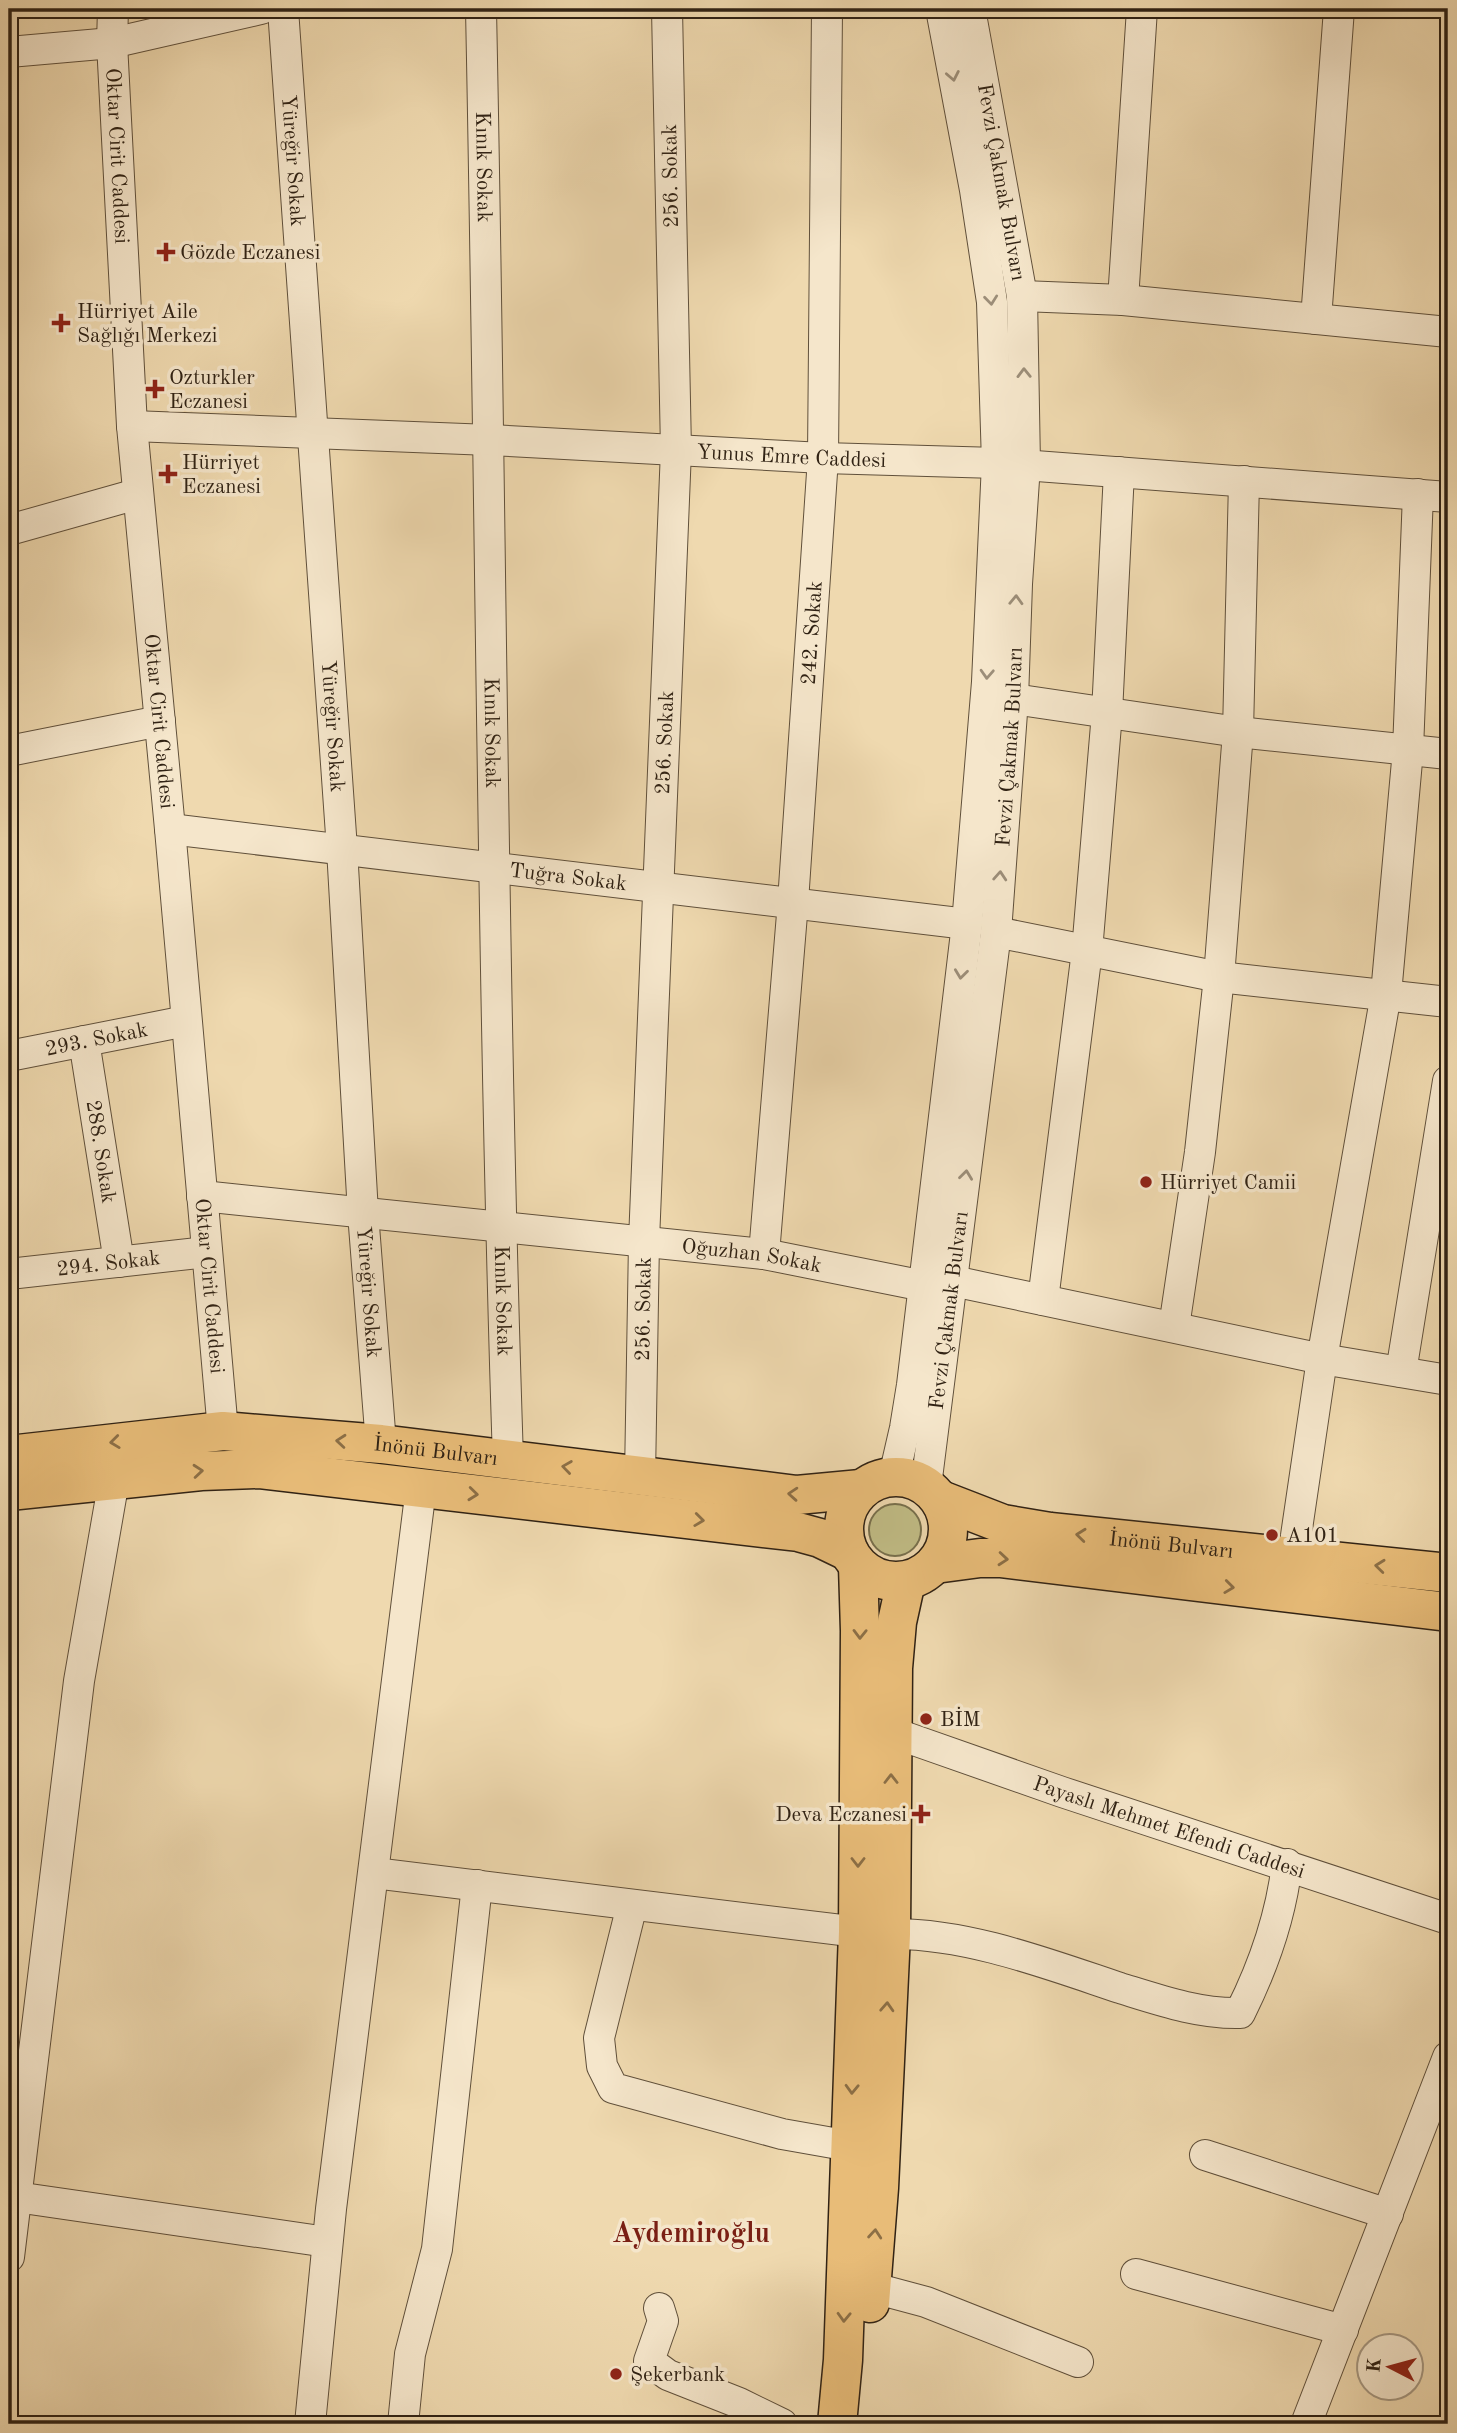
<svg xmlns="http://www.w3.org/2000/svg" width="1457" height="2433" font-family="'Old Standard TT',serif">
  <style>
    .green { fill: #c1bd86; stroke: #78704d; stroke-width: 2 }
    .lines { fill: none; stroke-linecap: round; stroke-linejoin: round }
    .minor-casing { stroke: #60503b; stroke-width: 32 }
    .major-casing { stroke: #302214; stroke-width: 41 }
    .minor { stroke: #f5e6cb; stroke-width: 30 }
    .major { stroke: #e8bc78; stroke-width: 38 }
    .oneway { stroke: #9c8e79 }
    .oneway2 { stroke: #8c6f46 }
    .poi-dot { fill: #8f2418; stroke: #f5e6cb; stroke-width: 2.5 }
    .labels { text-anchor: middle; stroke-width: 7; stroke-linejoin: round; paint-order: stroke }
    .street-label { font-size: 21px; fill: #302214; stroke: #f5e6cb }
    .poi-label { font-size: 21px; fill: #302214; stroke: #f5e6cb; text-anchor: start }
    .district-label { font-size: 28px; font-weight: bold; fill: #7a1f14; stroke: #f5e6cb }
  </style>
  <rect width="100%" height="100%" fill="#efd9af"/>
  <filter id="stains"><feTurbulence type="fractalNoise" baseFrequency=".00286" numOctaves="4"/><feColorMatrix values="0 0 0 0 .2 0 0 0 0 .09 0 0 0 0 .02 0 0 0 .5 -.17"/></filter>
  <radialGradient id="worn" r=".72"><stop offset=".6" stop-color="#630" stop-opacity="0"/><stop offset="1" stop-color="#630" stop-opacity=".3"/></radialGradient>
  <circle class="green" cx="895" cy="1530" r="26"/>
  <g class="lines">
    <g class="minor-casing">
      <g id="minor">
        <path id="s1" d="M113,9l-1,34 20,383 38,403 53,602"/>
        <path id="s2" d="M283,9l59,840 21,364 18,231"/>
        <path id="s3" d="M481,9c10,483 11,967 27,1451"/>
        <path d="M9,52l103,-9 149,-34"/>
        <path d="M1022,296l101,4 325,32"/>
        <path d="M1123,300l19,-291"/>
        <path d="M1316,319l23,-310"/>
        <path id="s4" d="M132,426l358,14 333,18 174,5 451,34"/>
        <path d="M9,530l128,-36"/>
        <path d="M1013,699l225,33 210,22"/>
        <path d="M9,751l151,-30"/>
        <path id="s5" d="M170,829l797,95"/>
        <path d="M996,932l223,45 229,25"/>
        <path id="s6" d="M84,1041l35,221"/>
        <path id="s7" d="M9,1056l177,-35"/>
        <path id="s8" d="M202,1196l562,58 160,32"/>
        <path id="s9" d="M764,1254l29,-352 30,-444 4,-449"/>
        <path id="s10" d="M9,1274l198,-22"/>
        <path d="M953,1281l369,78 126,21"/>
        <path d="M1043,1300l44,-349 20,-238 12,-241"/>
        <path d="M1174,1327l26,-175 19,-175 19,-245 6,-251"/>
        <path d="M1401,1372l47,-291"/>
        <path d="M894,1476l11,-48 7,-43 55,-461 20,-242 10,-219 -5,-161 -17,-112 -34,-181"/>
        <path id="s11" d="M640,1477l4,-236 32,-791 -9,-441"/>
        <path id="s12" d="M926,1486l70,-554 17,-233 4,-115 8,-119 -3,-169 -52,-287"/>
        <path d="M1293,1556l29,-197 64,-365 22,-244 10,-256"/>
        <path id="s13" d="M891,1732l171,60 386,127"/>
        <path d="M374,1873l484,59"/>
        <path d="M632,1905l-33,133 3,28 11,22 169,46 68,12"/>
        <path d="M891,1934c76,-1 157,30 229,54 39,12 79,26 120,25 23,-46 41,-97 47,-149"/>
        <path d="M1205,2155l183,59"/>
        <path d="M16,2197l311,45"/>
        <path d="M9,2257l70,-576 35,-201"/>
        <path d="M1136,2274l207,56"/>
        <path d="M870,2287l56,15 152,60"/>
        <path d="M659,2308l4,13 -14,40 19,14 71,28 43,21"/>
        <path d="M310,2424l21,-215 90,-721"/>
        <path d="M403,2424l7,-70 27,-105 40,-364"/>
        <path d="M1306,2424l142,-367"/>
      </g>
    </g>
    <g class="major-casing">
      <g id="major">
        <path id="s14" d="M9,1455l214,-24 158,13 416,51 64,-6"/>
        <circle cx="896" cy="1529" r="52"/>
        <path d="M9,1491l192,-20 57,-2 540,63 22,6 29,14"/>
        <path id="s15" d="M941,1500l62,24 47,8 398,41"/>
        <path d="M935,1564l45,-6h20l448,54"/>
        <path d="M870,2303l9,-115 12,-254 2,-266 4,-46 9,-41"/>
        <path d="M837,2424l6,-64 15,-428 2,-301 -2,-65"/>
      </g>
    </g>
    <use href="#minor" class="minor"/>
    <use href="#major" class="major"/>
  </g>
  <defs><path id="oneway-chevron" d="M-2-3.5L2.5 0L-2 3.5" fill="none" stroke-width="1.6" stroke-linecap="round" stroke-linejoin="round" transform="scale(1.75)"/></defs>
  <g class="oneway">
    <use href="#oneway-chevron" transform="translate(953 76) rotate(79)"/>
    <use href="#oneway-chevron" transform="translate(991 300) rotate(84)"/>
    <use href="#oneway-chevron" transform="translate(1024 373) rotate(-91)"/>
    <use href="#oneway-chevron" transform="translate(1016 600) rotate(-88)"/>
    <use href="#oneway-chevron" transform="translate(987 674) rotate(93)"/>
    <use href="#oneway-chevron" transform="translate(1000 876) rotate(-86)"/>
    <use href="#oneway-chevron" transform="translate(961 974) rotate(97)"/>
    <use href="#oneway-chevron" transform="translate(966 1175) rotate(-83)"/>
  </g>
  <g class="oneway2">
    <use href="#oneway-chevron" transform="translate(341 1441) rotate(-175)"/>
    <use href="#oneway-chevron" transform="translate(115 1442) rotate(173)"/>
    <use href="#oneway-chevron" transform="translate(567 1467) rotate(-172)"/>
    <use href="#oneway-chevron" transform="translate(198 1471) rotate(-5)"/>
    <use href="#oneway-chevron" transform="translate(473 1494) rotate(6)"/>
    <use href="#oneway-chevron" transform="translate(793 1494) rotate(-176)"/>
    <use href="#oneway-chevron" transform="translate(699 1520) rotate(7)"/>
    <use href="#oneway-chevron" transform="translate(1081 1535) rotate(-174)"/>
    <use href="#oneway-chevron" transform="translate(1003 1559) rotate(5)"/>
    <use href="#oneway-chevron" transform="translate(1380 1566) rotate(-174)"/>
    <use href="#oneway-chevron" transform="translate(1229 1587) rotate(7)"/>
    <use href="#oneway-chevron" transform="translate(860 1634) rotate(91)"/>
    <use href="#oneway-chevron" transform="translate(891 1779) rotate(-90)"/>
    <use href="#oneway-chevron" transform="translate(858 1862) rotate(90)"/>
    <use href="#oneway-chevron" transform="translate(887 2007) rotate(-87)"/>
    <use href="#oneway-chevron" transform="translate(852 2089) rotate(92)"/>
    <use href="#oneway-chevron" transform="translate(875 2234) rotate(-85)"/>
    <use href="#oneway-chevron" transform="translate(844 2317) rotate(92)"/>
  </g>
  <g class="poi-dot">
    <path d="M162.5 241.5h7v7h7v7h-7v7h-7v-7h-7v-7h7z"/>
    <path d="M57.5 312.5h7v7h7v7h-7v7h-7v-7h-7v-7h7z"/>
    <path d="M151.5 378.5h7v7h7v7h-7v7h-7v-7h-7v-7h7z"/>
    <path d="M164.5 463.5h7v7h7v7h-7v7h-7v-7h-7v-7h7z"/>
    <circle cx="1146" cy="1182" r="7"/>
    <circle cx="1272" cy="1535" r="7"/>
    <circle cx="926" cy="1719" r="7"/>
    <path d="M917.5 1803.5h7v7h7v7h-7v7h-7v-7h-7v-7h7z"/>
    <circle cx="616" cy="2374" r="7"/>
  </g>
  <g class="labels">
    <g class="street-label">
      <text dy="7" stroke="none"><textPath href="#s1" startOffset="147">Oktar Cirit Caddesi</textPath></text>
      <text dy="7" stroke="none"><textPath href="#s2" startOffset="152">Yüreğir Sokak</textPath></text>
      <text dy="7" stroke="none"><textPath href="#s3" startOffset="158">Kınık Sokak</textPath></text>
      <text transform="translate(670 176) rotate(-91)" y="7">256. Sokak</text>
      <text transform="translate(1002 182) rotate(80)" y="7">Fevzi Çakmak Bulvarı</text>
      <text dy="7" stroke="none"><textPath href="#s4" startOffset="660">Yunus Emre Caddesi</textPath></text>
      <text dy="7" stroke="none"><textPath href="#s9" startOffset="623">242. Sokak</textPath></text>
      <text dy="7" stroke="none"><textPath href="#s1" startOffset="714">Oktar Cirit Caddesi</textPath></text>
      <text dy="7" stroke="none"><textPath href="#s2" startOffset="719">Yüreğir Sokak</textPath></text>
      <text dy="7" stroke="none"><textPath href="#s3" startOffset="724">Kınık Sokak</textPath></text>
      <text dy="7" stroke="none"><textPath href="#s11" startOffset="735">256. Sokak</textPath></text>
      <text dy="7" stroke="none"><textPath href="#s12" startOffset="744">Fevzi Çakmak Bulvarı</textPath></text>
      <text dy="7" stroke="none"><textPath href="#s5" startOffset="401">Tuğra Sokak</textPath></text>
      <text dy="7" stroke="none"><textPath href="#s7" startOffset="89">293. Sokak</textPath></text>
      <text dy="7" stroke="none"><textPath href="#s6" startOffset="112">288. Sokak</textPath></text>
      <text dy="7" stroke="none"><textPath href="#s8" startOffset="553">Oğuzhan Sokak</textPath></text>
      <text dy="7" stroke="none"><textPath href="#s10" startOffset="100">294. Sokak</textPath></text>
      <text dy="7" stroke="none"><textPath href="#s1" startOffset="1281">Oktar Cirit Caddesi</textPath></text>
      <text dy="7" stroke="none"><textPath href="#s2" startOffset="1286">Yüreğir Sokak</textPath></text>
      <text dy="7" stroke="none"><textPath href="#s3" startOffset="1292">Kınık Sokak</textPath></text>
      <text dy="7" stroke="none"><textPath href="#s11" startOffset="168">256. Sokak</textPath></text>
      <text dy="7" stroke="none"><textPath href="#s12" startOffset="177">Fevzi Çakmak Bulvarı</textPath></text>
      <text dy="7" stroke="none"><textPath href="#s14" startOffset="429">İnönü Bulvarı</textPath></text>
      <text dy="7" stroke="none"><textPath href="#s15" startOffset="236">İnönü Bulvarı</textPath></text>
      <text dy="7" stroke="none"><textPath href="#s13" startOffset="294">Payaslı Mehmet Efendi Caddesi</textPath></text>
    </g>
    <g class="poi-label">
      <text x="180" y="259">Gözde Eczanesi</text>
      <text x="77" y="318">Hürriyet Aile<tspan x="77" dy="24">Sağlığı Merkezi</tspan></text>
      <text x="169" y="384">Ozturkler<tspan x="169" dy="24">Eczanesi</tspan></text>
      <text x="182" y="469">Hürriyet<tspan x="182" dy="24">Eczanesi</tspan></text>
      <text x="1160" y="1189">Hürriyet Camii</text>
      <text x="1286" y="1542">A101</text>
      <text x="940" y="1726">BİM</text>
      <text x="907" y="1821" text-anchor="end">Deva Eczanesi</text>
      <text x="630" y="2381">Şekerbank</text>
    </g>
    <g class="district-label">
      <text x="691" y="2242">Aydemiroğlu</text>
    </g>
  </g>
  <rect width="1457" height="2433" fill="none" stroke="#efd9af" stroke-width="35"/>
  <rect x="10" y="10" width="1436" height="2412" fill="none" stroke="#302214" stroke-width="3.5"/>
  <rect x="18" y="18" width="1422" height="2398" fill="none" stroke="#302214" stroke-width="2"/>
  <g transform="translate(1390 2367) rotate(276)"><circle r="33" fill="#f5e6cb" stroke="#a69882" stroke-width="2"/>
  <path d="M0-5L12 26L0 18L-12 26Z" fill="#8f2418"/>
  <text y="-10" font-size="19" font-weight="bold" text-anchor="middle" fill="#302214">K</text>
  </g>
  <rect width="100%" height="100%" filter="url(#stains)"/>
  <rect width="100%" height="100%" fill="url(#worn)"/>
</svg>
